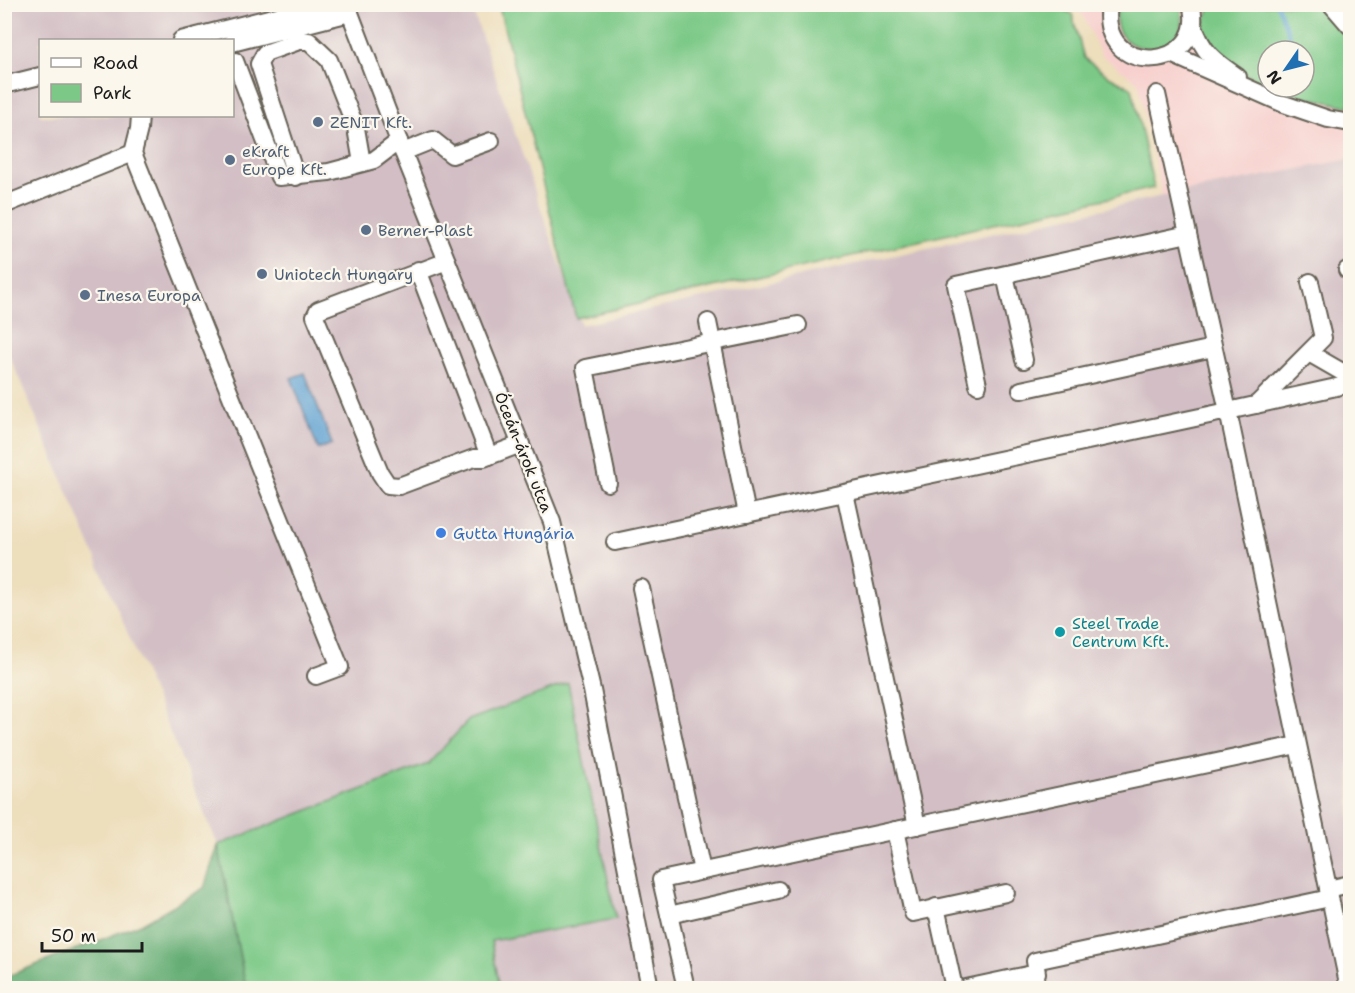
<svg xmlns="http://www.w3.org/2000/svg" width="1355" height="993" font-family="'Shantell Sans',sans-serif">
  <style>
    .built { fill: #f7d0ce; fill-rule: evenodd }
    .industrial { fill: #d2bec4; fill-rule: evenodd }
    .green { fill: #7cc987; stroke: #4c7252; stroke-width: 1.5 }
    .forest { fill: #65ad74; stroke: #406448; stroke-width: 1.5 }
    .water { fill: #5ea1d2; stroke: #3d5e77; stroke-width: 1.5 }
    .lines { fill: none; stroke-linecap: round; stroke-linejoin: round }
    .stream { stroke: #5ea1d2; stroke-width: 4 }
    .minor-casing { stroke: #656054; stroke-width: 20 }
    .minor { stroke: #fff; stroke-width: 16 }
    .service-dot { fill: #5c6f8a; stroke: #fbf7ec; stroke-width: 2 }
    .shop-dot { fill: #3f7fe0; stroke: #fbf7ec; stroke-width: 2 }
    .culture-dot { fill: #0f9aa8; stroke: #fbf7ec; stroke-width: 2 }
    .labels { text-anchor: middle; stroke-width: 4.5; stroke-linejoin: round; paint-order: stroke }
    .service-label { font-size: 16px; fill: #4e5e75; stroke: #fbf7ec; text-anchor: start }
    .street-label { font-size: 16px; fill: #1c1c1c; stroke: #fbf7ec }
    .shop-label { font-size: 16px; fill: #366cbe; stroke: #fbf7ec; text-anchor: start }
    .culture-label { font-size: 16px; fill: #0d838f; stroke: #fbf7ec; text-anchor: start }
  </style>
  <rect width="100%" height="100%" fill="#fbf7ec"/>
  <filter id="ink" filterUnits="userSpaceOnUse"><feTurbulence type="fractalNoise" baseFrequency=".0167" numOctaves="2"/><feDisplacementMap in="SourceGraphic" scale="12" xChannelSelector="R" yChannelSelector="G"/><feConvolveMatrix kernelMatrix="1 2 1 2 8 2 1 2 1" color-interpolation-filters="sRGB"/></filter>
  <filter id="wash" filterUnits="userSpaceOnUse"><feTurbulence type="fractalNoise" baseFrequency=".008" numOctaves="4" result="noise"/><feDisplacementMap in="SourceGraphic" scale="24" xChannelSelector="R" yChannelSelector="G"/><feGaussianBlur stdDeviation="1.35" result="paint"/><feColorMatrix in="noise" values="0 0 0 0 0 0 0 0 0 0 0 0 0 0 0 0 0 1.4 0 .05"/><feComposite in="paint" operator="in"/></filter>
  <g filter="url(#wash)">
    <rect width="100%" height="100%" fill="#eddebc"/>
    <path class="built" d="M1067,5h283v154l-188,37 -24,-114 -36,-26 -20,-42zM1268,51h36v36h-36z"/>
    <path class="industrial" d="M4,5h467l110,320 581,-129 188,-37v829h-850l-9,-47 -22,-221 -41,44 -210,81 -213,-500zM40,40h192v76h-192z"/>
    <g class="green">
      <path d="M502,4l554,1 16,9 12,44 23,17 25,13 22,100 -578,130 -76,-307z"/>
      <path d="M1119,5h61c20,58 -81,57 -61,0z"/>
      <path d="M1211,5h107l16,19 16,14v69l-70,-16 -8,-4h32v-36h-36v34l-39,-19 -27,-33 3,-14z"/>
      <path d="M568,683l48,236 -125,22 9,47h-254l-28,-143 210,-81 41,-44z"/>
    </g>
    <path class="forest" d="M218,845l28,143h-241v-11l136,-53 63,-36z"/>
    <path class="water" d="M305,373l27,71 -14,5 -27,-71z"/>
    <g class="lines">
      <g class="stream">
        <path d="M1277,4l18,47"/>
        <path d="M1304,73l4,10"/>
      </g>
    </g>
  </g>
  <g filter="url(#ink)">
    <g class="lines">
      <g class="minor-casing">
        <g id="minor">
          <path d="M350,4v9l53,139 149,370 40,168 58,298"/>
          <path d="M1109,4c-12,78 101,67 82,0"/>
          <path d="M1331,4l19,22"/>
          <path d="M1193,24c10,29 20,36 45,53"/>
          <path d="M181,40l144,-36"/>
          <path d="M232,43l118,-30"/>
          <path d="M1171,54l113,50 44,15 22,4"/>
          <path d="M232,62l3,-1 44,116 50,-5 45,-12 25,-19"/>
          <path d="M4,85l36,-9"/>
          <path d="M1157,94l31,140"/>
          <path d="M140,116l-1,13 -6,24 207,514 -24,9"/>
          <path d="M403,152l30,-12 19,15 39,-14"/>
          <path d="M296,177l-37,-113 6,-11 34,-12h10l20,19 27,68 6,35"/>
          <path d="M4,205l129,-52"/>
          <path d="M447,261l-129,49 -3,6 65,157 8,12 11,1 75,-28h10l37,-14"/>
          <path d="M418,270l71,186"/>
          <path d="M1347,270l3,-1"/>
          <path d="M1005,275l19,85"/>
          <path d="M708,322l39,192"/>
          <path d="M1309,353l33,19 8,-2"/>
          <path d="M978,385l-22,-100 232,-51 40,177 122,-27"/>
          <path d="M1021,390l192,-42"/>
          <path d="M1256,405l67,-67 -13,-56"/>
          <path d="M608,483l-23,-115 213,-43"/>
          <path d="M845,493l72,333"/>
          <path d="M615,542l613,-131 121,577"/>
          <path d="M641,588l61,283"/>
          <path d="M895,830l18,83 93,-20"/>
          <path d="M1328,889l22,-5"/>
          <path d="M936,907l18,81"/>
          <path d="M669,915l109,-25"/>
          <path d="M686,988l-25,-108 636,-135"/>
          <path d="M966,988l71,-15 -2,-12 295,-63"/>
        </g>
      </g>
      <use href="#minor" class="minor"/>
    </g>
  </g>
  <g class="service-dot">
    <circle cx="318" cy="122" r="6"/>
    <circle cx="230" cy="160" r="6"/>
    <circle cx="366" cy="230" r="6"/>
    <circle cx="262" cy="274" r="6"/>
    <circle cx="85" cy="295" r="6"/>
  </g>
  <circle class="shop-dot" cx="441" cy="533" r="6"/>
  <circle class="culture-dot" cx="1060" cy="632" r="6"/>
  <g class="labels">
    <g class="service-label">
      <text x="330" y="128">ZENIT Kft.</text>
      <text x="242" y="157">eKraft<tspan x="242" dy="18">Europe Kft.</tspan></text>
      <text x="378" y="236">Berner-Plast</text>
      <text x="274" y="280">Uniotech Hungary</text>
      <text x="97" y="301">Inesa Europa</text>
    </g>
    <g class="street-label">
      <text transform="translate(524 452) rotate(68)" y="6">Óceán-árok utca</text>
    </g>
    <g class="shop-label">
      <text x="453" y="539">Gutta Hungária</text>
    </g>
    <g class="culture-label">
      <text x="1072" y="629">Steel Trade<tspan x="1072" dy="18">Centrum Kft.</tspan></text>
    </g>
  </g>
  <rect width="1355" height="993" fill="none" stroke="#fbf7ec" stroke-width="24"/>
  <rect x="39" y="39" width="195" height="78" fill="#fbf7ec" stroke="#a29f99" stroke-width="1.5"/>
  <rect x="51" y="58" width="30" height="9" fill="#ffffff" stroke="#a29f99" stroke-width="1.5"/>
  <text x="93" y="69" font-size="18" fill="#1c1c1c">Road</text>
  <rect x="51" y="84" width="30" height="18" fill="#7cc987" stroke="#a29f99" stroke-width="1.5"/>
  <text x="93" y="99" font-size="18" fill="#1c1c1c">Park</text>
  <g transform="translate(1286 69) rotate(235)"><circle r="28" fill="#fbf7ec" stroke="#a29f99" stroke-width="1.5"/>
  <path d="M0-4.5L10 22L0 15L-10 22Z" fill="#1f6fb2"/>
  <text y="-9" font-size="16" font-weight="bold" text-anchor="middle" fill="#1c1c1c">N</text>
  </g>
  <path d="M42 942v9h100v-9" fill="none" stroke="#1c1c1c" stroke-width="3"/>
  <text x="51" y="942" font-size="18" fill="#1c1c1c" stroke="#fbf7ec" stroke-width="4.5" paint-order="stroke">50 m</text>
</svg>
